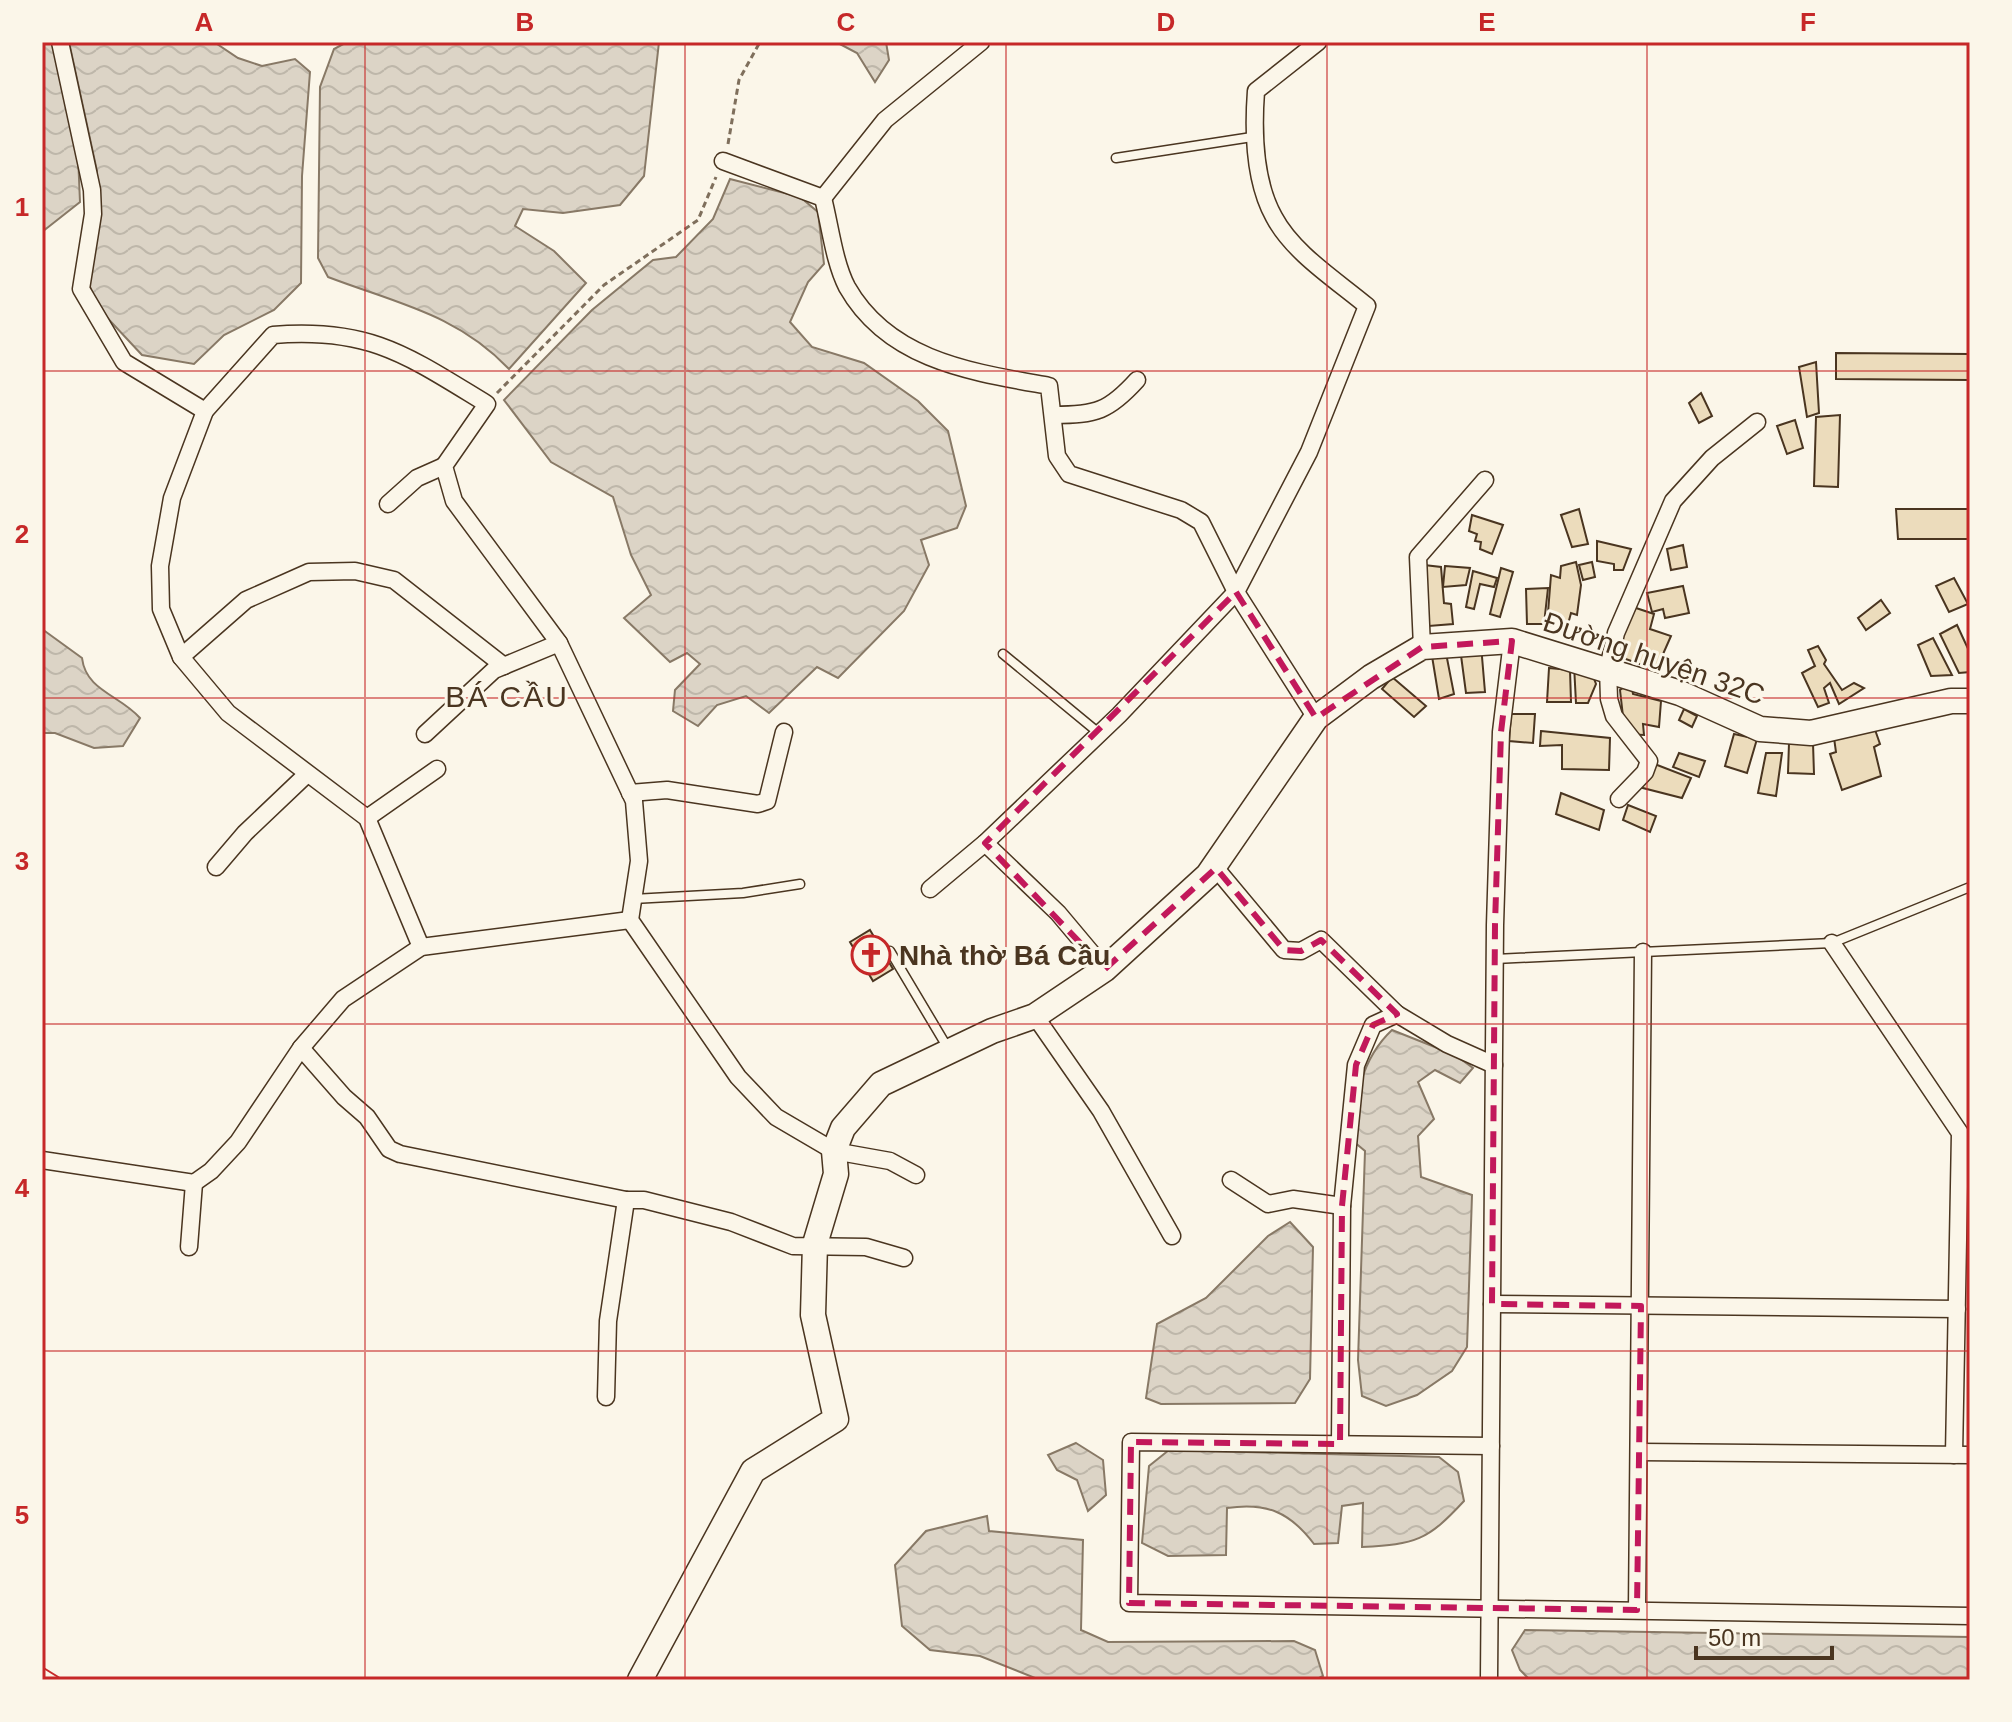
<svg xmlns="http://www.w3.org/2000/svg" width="2012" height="1722" font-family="Arial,sans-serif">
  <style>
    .water { fill: url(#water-waves); stroke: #887966; stroke-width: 2 }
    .building { fill: #ecdcbc; stroke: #4a3520; stroke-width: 2 }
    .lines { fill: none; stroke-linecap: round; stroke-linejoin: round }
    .lane-casing { stroke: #4a3520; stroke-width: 11 }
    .street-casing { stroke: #4a3520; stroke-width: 19 }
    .secondary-casing { stroke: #4a3520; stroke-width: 27 }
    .path { stroke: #7f6f5c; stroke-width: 3; stroke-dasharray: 6 4; stroke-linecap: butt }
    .lane { stroke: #fbf6e9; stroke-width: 8 }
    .street { stroke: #fbf6e9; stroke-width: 16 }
    .secondary { stroke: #fbf6e9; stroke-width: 24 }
    .power { stroke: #c62828; stroke-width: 2; stroke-dasharray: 28 6 4 6; stroke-linecap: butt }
    .marked { fill: none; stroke: #c2185b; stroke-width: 6; stroke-dasharray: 16 10; stroke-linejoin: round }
    .grid { fill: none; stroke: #c62828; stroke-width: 2; stroke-opacity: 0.55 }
    .labels { text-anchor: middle; stroke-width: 6; stroke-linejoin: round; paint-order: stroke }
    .street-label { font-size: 28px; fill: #4a3520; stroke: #fbf6e9 }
    .poi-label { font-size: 28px; font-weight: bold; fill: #4a3520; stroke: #fbf6e9; text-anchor: start }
    .neighbourhood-label { font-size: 30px; letter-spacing: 2px; fill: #4a3520; stroke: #fbf6e9 }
    .neatline { fill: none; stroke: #c62828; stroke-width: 3 }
    .grid-label { font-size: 26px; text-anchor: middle; font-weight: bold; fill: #c62828 }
  </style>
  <defs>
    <pattern id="water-waves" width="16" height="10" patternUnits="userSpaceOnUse" patternTransform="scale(2)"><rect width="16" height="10" fill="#dcd4c6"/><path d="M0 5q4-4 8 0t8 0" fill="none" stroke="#beb7aa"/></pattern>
  </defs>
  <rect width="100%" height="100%" fill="#fbf6e9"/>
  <g class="water">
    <path d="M42,42h12l24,113 2,47 -38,30z"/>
    <path d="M69,42h145l24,16 24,8 33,-7 15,13 -8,104 -1,107 -27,27 -50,25 -30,29 -52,-9 -43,-46 -11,-27 9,-111z"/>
    <path d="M347,42h312l-15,134 -24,29 -57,8 -40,-4 -8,17 39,25 32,32 -77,86c-52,-55 -113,-66 -181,-92l-10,-19 2,-171 14,-38z"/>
    <path d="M836,42h50l3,18 -14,22 -18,-29z"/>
    <path d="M730,179l70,18 18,15 6,52 -16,18 -18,40 22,25 52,16 54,38 30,30 18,75 -9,22 -36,12 8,25 -25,46 -66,67 -21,-11 -48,46 -23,-17 -29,9 -19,21 -25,-15 2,-21 25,-26 -13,-11 -17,9 -46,-44 27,-23 -20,-40 -18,-58 -62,-35 -47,-62 88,-90 61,-50 23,-3 37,-38z"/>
    <path d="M42,629l40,29c4,33 38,37 58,60l-17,28 -29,2 -39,-15h-13z"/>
    <path d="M1392,1030l63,25 18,13 -13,15 -25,-13 -17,12 16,37 -16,17 3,41 51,18 -5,152 -15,24 -35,24 -31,11 -24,-10 -4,-36 7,-209 -12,-10c1,-41 8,-82 39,-111z"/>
    <path d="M1290,1222l23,25 -3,132 -15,24 -134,1 -15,-6 11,-74 49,-26 62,-62z"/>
    <path d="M1076,1443l27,17 3,35 -18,16 -11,-31 -20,-10 -9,-15z"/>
    <path d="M1169,1450l270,7 19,15 6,29c-37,40 -48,43 -102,46l1,-44 -21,3 -4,37 -24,1c-24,-32 -48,-42 -87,-36l-1,47 -58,1 -26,-13 7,-77z"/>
    <path d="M987,1516l2,15 94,9 -2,90 27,12 186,-1 21,9 8,26 -8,4h-275l-60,-24 -50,-6 -28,-24 -7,-61 31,-34z"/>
    <path d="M1525,1630l445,7v43h-440l-10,-10 -8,-20z"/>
  </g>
  <g class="building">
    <path d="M1836,353l134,1v26l-134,-1z"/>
    <path d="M1816,362l3,51 -12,4 -8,-50z"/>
    <path d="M1701,393l11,23 -13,7 -10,-20z"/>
    <path d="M1840,415l-2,72 -24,-1 2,-69z"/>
    <path d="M1795,420l8,28 -16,6 -10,-28z"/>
    <path d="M1579,509l9,35 -16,3 -11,-32z"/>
    <path d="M1896,509h74v30h-72z"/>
    <path d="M1472,515l31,10 -11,29 -12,-5 1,-7 -6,-1 2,-7 -8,-3z"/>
    <path d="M1597,541l34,8 -8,21h-9v-6l-17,-3z"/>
    <path d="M1683,545l4,22 -16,3 -4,-21z"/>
    <path d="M1576,562l5,23 -4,30 -6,-2 -4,15 -20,-3 4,-50 9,3 1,-12z"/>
    <path d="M1592,562l3,15 -12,3 -4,-15z"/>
    <path d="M1424,565l17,2 3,36 7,1 2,20 -24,2v-8h-8z"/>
    <path d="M1445,566l25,2 -4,17 -23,2z"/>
    <path d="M1501,568l12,4 -13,45 -10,-3z"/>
    <path d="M1473,571l24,7 -3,9 -14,-3 -6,25 -8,-2z"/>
    <path d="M1954,578l14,26 -19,8 -13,-26z"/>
    <path d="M1683,586l6,27 -24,5 -2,-9 -11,3 -5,-19z"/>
    <path d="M1548,588l-4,36h-17l-1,-35z"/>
    <path d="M1881,600l9,13 -24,17 -8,-12z"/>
    <path d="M1633,607l21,7 -4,15 21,7 -15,34 -33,-12 -5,-15z"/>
    <path d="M1957,625l13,28v19l-11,1 -19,-39z"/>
    <path d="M1933,638l19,37 -21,1 -13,-31z"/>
    <path d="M1481,645l4,47 -19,1 -6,-45z"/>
    <path d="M1818,646l8,14 -2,4 18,26 12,-7 10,5 -25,16 -9,-21 -6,5 5,15 -11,4 -16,-34 13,-7 -7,-16z"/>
    <path d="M1445,648l9,46 -15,5 -8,-49z"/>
    <path d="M1574,665l16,3 6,16 -8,19h-12z"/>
    <path d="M1549,668l21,2 1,32h-24z"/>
    <path d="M1392,677l34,29 -12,11 -32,-28z"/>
    <path d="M1631,682l2,12 28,7 -2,26 -16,-3 1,11 -19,-1 -5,-44z"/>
    <path d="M1684,709l13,7 -5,11 -13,-7z"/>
    <path d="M1511,714h24l-2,29 -24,-2z"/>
    <path d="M1873,724l7,20 -6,3 7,29 -39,14 -12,-36 6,-2 -2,-14z"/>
    <path d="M1541,731l69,7 -1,32 -47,-1v-24l-22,1z"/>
    <path d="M1734,734l23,5 -10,34 -22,-7z"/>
    <path d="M1789,743h24l1,31 -26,-1z"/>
    <path d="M1679,753l26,8 -6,16 -26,-10z"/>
    <path d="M1766,753h16l-6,43 -18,-3z"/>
    <path d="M1652,763l39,15 -9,20 -43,-11z"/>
    <path d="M1561,793l43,17 -5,20 -43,-16z"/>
    <path d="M1628,805l28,11 -6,16 -27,-12z"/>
    <path d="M870,930l23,39 -20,12 -23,-39z"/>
  </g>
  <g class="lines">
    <g class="lane-casing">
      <g id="lane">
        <path d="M1116,158l136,-21"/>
        <path d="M1003,654l97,80"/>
        <path d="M633,899l110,-6 57,-9"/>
        <path d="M890,951l59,99"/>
        <path d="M1495,959l337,-16 138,-56"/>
      </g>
    </g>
    <g class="street-casing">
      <g id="street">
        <path d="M60,42l32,148 1,24 -12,75 43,73 81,49"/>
        <path d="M723,161l100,37"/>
        <path d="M823,198c7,27 11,64 24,89 42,74 125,85 202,99l8,70 12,18 112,36 20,12 35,70 80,126"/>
        <path d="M823,198l62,-78 96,-78"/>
        <path d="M1054,415c42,0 55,-4 83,-35"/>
        <path d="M388,504l29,-26 27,-12"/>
        <path d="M1422,647l-4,-90 67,-77"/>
        <path d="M181,657l65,-57 63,-28 46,-1 39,9 110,86"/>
        <path d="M425,734l69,-64 65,-27"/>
        <path d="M630,793l37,-3 91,14 9,-3 17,-69"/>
        <path d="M1619,799l26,-27 4,-11 -35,-45 -5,-17 -1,-31 8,-35 57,-132 39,-43 45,-36"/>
        <path d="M367,818l70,-49"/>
        <path d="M985,843l73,70 47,56"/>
        <path d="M1214,866l70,84 17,1 20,-11 76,74"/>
        <path d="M216,867l29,-34 61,-58"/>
        <path d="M930,889l55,-46 134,-128 117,-123 73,-140 58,-146c-31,-26 -74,-53 -93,-89 -20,-36 -21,-86 -18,-126l62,-49"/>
        <path d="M1832,943l128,190 -6,322"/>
        <path d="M421,947l-54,-129 -139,-105 -47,-56 -20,-48 -1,-43 12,-68 33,-87 68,-76c97,-8 135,21 214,69l-43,62 10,35 105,142 75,158 5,60 -9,59 108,157 38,40 58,34 56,10 26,14"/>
        <path d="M1035,1016l66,95 71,125"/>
        <path d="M301,1048l43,49 23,20 22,32 11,5 226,46h18l87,22 62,24 73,1 38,11"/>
        <path d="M42,1160l152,23 17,-12 27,-29 63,-94 42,-49 78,-52 209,-27"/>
        <path d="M1231,1180l37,24 25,-5 49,7"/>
        <path d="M189,1247l5,-64"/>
        <path d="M1492,1304l465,5"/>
        <path d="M606,1397l2,-76 18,-121"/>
        <path d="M1340,1444l2,-238 14,-141 17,-40 24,-11 50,30 47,21"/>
        <path d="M1491,1446l-360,-4 -2,161 841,13"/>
        <path d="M1640,1452l330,3"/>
        <path d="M1637,1610l6,-658"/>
        <path d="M1489,1680l6,-755 6,-193 11,-91"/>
      </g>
    </g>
    <g class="secondary-casing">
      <path id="secondary" d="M640,1680l113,-209 83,-52 -23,-104 2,-71 21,-70 -2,-23 9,-23 38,-44 111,-53 43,-15 70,-47 103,-94 108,-157 55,-41 51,-30 90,-6 168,52 80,36 51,4 140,-32h19"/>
    </g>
    <g class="path">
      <path d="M728,144l11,-64 21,-38"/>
      <path d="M497,393l107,-108 94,-65 18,-43"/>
    </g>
    <use href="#lane" class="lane"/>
    <use href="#street" class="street"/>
    <use href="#secondary" class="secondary"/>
    <path class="power" d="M42,1667l21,13"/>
  </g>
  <path class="marked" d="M1236,592l80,126 106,-71 90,-6 -11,91 -6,193 -3,379 149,2 -4,304 -508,-7 2,-161 209,2 2,-238 14,-141 17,-40 24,-11 -76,-74 -20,11 -17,-1 -68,-82 -111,101 -120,-126z"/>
  <path class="grid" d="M365,42v1638M685,42v1638M1006,42v1638M1327,42v1638M1647,42v1638M42,371h1928M42,698h1928M42,1024h1928M42,1351h1928"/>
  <defs>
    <g id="church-ring" transform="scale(2)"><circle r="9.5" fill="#fbf6e9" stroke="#c62828" stroke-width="1.5"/><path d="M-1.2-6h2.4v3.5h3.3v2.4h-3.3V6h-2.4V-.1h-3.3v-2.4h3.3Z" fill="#c62828"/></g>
  </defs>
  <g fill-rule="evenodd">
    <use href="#church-ring" x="871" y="955"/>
  </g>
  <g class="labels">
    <g class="street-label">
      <text transform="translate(1654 658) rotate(19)" y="10">Đường huyện 32C</text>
    </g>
    <g class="poi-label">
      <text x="899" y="965">Nhà thờ Bá Cầu</text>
    </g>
    <g class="neighbourhood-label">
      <text x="507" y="707">BÁ CẦU</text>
    </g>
  </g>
  <rect width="2012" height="1722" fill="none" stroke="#fbf6e9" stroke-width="88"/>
  <path d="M1696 1646v12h136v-12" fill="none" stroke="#4a3520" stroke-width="4"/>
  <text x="1708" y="1646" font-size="24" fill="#4a3520" stroke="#fbf6e9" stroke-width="6" paint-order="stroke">50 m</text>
  <rect x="44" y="44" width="1924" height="1634" class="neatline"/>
  <g class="grid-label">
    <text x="204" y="31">A</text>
    <text x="525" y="31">B</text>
    <text x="846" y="31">C</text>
    <text x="1166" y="31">D</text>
    <text x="1487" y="31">E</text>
    <text x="1808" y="31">F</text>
    <text x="22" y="216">1</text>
    <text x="22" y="543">2</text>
    <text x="22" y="870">3</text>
    <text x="22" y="1197">4</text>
    <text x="22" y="1524">5</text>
  </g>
</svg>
